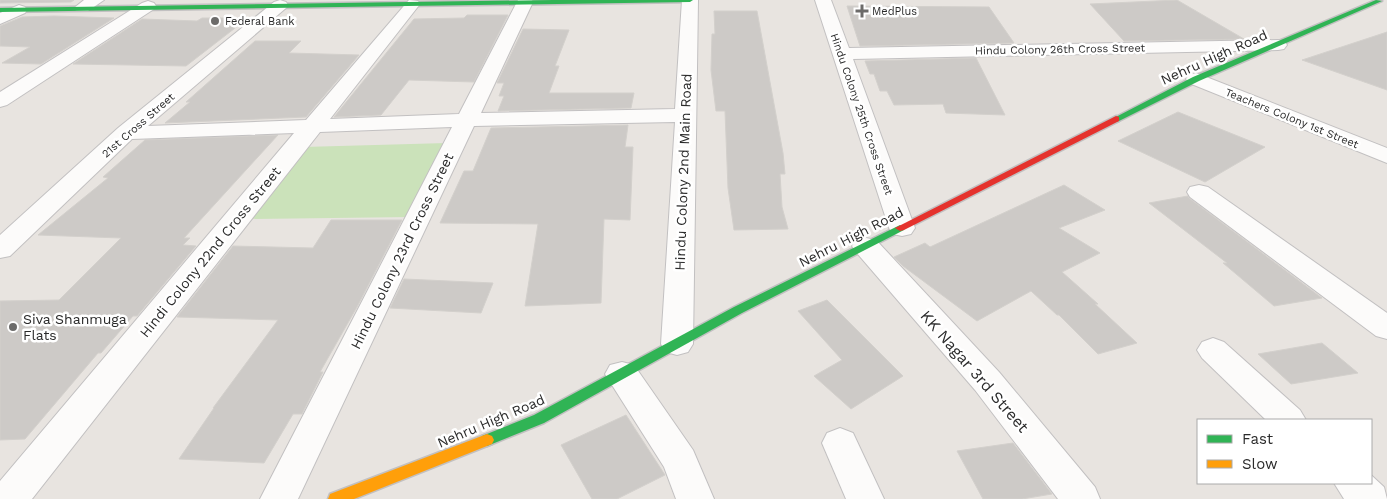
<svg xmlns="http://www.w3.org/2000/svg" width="1387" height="499" font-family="'Work Sans',sans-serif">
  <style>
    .green { fill: #cbe2ba }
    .building { fill: #cdcac7; stroke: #d3d0cc }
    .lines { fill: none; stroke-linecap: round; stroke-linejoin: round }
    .street-casing { stroke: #c2c0c1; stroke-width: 2 }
    .fast-casing { stroke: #c2c0c1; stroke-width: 3 }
    .slow-casing { stroke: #c2c0c1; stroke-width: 3 }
    .jam-casing { stroke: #c2c0c1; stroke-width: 3 }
    .street { fill: #fcfbfa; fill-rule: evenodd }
    .fast { fill: #30b455; fill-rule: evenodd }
    .slow { fill: #ff9f0a; fill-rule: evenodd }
    .jam { fill: #e5322d; fill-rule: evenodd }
    .poi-dot { fill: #6c6b6a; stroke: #fff; stroke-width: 2 }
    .labels { text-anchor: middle; stroke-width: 5; stroke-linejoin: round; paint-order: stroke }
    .far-poi-label { font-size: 11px; fill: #2a2a2a; stroke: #fff; text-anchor: start }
    .far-street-label { font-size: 11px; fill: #2a2a2a; stroke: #fff }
    .street-label { font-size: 14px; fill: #2a2a2a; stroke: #fff }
    .poi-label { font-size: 14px; fill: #2a2a2a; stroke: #fff; text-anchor: start }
    .near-street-label { font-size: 16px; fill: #2a2a2a; stroke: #fff }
  </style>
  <rect width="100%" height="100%" fill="#e8e4e0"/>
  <path class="green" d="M447,143l-36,74 -167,2 59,-72z"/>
  <g class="building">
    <path d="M0,0h74l-3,2 -71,1z"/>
    <path d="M1177,0l67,39 -120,2 -34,-37z"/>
    <path d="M847,6l142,1 25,36 -154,3z"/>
    <path d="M714,11h43l26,142 2,21h-5l2,33 6,22 -54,1 -6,-42 -3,-77h-9l-5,-41 1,-36h3z"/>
    <path d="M467,15h41l-34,67 -65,-2 -28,35 -47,2 80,-98 50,-1z"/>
    <path d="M54,16l60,2 -73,46 -39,-1 28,-16 -30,-1v-20l22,-9z"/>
    <path d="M202,18h46l-62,48 -113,-2 69,-45 55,2z"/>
    <path d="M523,29l46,1 -14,36h4l-10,27h85l-3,15 -133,3 6,-15h-5l5,-13h-7z"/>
    <path d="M1387,32v58l-85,-30z"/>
    <path d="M255,41h46l-12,12 70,2 -53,62 -141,6 25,-21h-4z"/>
    <path d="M976,58l29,57 -59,-2 -3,-9 -49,1 -7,-14h-7l-6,-17h-4l-5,-13z"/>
    <path d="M1178,112l87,35 -60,35 -87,-41z"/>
    <path d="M628,125l-3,22h8l-3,73 -26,-1 -3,84 -76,3 13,-82 -98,-1 24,-52h9l18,-43z"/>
    <path d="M278,135l-94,103h6l-7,7 13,1 -59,70h-4l-32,37h-3l-73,86 -25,1v-139l59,-1 62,-62 -83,-3 70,-57 -5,-1 42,-37z"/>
    <path d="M1064,185l41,25 -46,18 41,25 -38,19 36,32h-3l42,39 -39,11 -39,-39h-2l-26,-24 -54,30 -74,-55 -9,-9 31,-14 5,4z"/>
    <path d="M1188,196l1,2 133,100 -48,8 -51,-43h4l-78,-60z"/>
    <path d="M331,220h71l-45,87 -37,65h3l-21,42h-9l-29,49 -85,-4 35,-51h-1l65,-88 -101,-3 56,-71 80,2z"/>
    <path d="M404,279l89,4 -12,30 -91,-5z"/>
    <path d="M827,300l76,76 -52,33 -37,-33 28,-16 -44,-49z"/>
    <path d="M1322,343l36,30 -67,11 -33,-30z"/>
    <path d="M626,415l39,60 -48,24h-25l-31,-54z"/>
    <path d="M1013,443l39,51 -30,5h-39l-26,-48z"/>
  </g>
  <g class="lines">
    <g class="street-casing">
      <g id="street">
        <path d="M84,0h20l-16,11h-12l-2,-3z"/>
        <path d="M280,0l6,2 2,3 -2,3 -138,118 158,-6 103,-120 9,1 2,3 -90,115 129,-5 59,-114h14l1,2 -52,111 194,-4 7,-109h16l-5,344 -5,8 -11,3 -11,-3 -5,-8 14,-222 -201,4 -176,373h-38l192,-372 -132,5 -288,367h-32v-18l294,-348 -162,6 -122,117 -10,2v-23l118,-107 156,-126z"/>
        <path d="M815,0h16l18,48 429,-8 6,1 3,4 -3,4 -6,1 -425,9 62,169 -4,6 -9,2 -9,-2 -4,-6z"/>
        <path d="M148,1l6,2 2,3 -2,3 -147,96 -7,2v-15l142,-89z"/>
        <path d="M19,5l6,2 2,3 -2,3 -25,11v-11z"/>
        <path d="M1196,73l191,75v15l-198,-80 -3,-4 3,-4z"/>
        <path d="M1199,185l9,2 179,126v26l-11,-3 -186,-139 -3,-5 3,-5z"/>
        <path d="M866,238l10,2 123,132 96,115 5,12h-42l-83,-109 -119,-138 -4,-6 4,-6z"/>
        <path d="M1213,338l11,4 76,68 6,10h-40l-64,-62 -5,-8 5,-8z"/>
        <path d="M622,362l12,3 59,85 21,49h-38l-12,-32 -59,-93 5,-9z"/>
        <path d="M840,428l13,5 31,66h-38l-24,-56 5,-10z"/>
        <path d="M1371,475l13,12 3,12h-43l-10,-16h37z"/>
      </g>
    </g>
    <g class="fast-casing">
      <g id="fast">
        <path d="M553,0h140l-3,2 -690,10v-4z"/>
        <path d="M1376,0l6,1 -183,80 -80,40 -3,1 -4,-3 81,-42z"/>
        <path d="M900,225l5,3 -1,2 -162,83 -198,110 -52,21 -5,2 -5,-2 -2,-4 2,-4 52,-21 200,-108z"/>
      </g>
    </g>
    <g class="slow-casing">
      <path id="slow" d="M487,434l5,2 2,4 -2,4 -138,55h-26l2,-5z"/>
    </g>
    <g class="jam-casing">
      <path id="jam" d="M1116,116l3,1v4l-215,109 -4,1 -5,-3z"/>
    </g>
    <use href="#street" class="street"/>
    <use href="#fast" class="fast"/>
    <use href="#slow" class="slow"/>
    <use href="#jam" class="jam"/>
  </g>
  <g class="poi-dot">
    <path d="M859.5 3.5h5v5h5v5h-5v5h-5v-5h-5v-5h5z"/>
    <circle cx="215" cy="21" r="5"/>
    <circle cx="13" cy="327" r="5"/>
  </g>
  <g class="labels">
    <g class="far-poi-label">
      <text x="872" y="15">MedPlus</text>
      <text x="225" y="25">Federal Bank</text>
    </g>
    <g class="far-street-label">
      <text transform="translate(1060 49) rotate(-1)" y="4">Hindu Colony 26th Cross Street</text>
      <text transform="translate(862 114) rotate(71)" y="4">Hindu Colony 25th Cross Street</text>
      <text transform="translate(1292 118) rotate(22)" y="4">Teachers Colony 1st Street</text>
      <text transform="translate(138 125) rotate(-41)" y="4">21st Cross Street</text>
    </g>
    <g class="street-label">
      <text transform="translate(1214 57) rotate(-24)" y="5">Nehru High Road</text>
      <text transform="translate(683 172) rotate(-88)" y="5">Hindu Colony 2nd Main Road</text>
      <text transform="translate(851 237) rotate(-27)" y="5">Nehru High Road</text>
      <text transform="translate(402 251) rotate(-64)" y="5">Hindu Colony 23rd Cross Street</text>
      <text transform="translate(210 252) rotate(-51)" y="5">Hindi Colony 22nd Cross Street</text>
      <text transform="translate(491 421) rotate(-23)" y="5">Nehru High Road</text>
    </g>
    <g class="poi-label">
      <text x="23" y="324">Siva Shanmuga<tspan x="23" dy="16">Flats</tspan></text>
    </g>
    <g class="near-street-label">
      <text transform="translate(975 371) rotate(49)" y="6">KK Nagar 3rd Street</text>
    </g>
  </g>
  <rect x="1197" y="419" width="175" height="65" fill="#ffffff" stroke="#aaaaaa"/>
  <rect x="1207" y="435" width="25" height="8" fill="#30b455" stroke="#aaaaaa"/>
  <text x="1242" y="444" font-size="15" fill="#2a2a2a">Fast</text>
  <rect x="1207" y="460" width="25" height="8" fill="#ff9f0a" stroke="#aaaaaa"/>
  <text x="1242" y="469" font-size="15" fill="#2a2a2a">Slow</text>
</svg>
